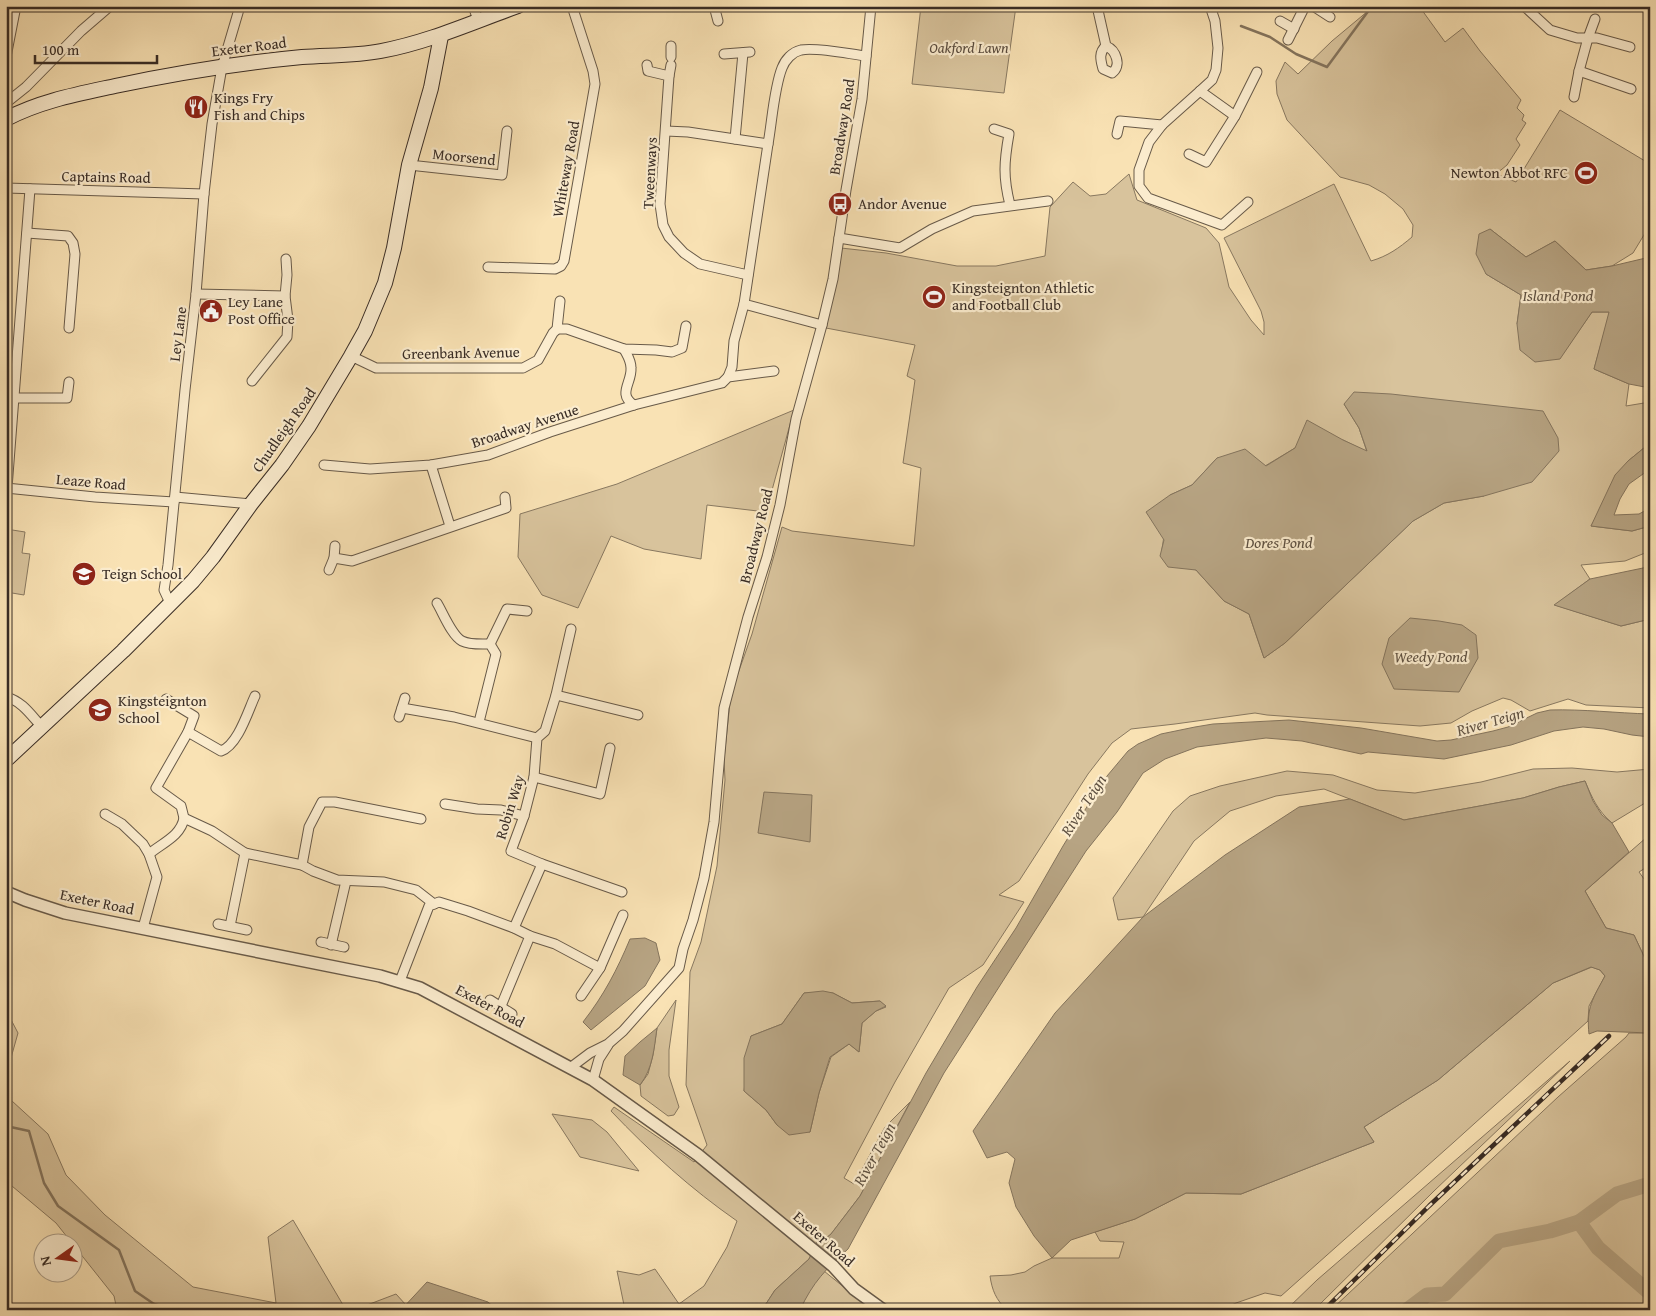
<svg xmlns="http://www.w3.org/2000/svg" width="1656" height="1316" font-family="'Gentium Book Plus',serif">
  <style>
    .green { fill: #d8c39c; stroke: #887860; fill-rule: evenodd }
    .water { fill: #b7a483; stroke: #84745d }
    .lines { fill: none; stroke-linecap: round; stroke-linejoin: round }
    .stream { stroke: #84745d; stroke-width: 2.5 }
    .river { stroke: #b7a483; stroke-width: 15 }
    .minor-casing { stroke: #685a49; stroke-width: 11 }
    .tertiary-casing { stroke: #685a49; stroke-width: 14 }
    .secondary-casing { stroke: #382c25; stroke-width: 16 }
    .minor { stroke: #fbecce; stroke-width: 9 }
    .tertiary { stroke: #fbecce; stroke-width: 11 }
    .secondary { stroke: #fbecce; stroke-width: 14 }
    .rail-casing { stroke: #382c25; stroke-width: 4.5 }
    .rail { stroke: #fbecce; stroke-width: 2.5; stroke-dasharray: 8; stroke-linecap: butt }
    .labels { text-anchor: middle; stroke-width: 4.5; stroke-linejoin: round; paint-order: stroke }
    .street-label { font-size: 15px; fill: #382c25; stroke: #fbecce }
    .park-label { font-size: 15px; font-style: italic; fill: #584a3d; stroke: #fbecce }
    .poi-label { font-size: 15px; fill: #382c25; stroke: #fbecce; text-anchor: start }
    .water-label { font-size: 16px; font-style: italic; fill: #5e5041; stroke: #fbecce }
  </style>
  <rect width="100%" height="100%" fill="#f9e2b4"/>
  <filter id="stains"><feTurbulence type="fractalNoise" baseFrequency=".004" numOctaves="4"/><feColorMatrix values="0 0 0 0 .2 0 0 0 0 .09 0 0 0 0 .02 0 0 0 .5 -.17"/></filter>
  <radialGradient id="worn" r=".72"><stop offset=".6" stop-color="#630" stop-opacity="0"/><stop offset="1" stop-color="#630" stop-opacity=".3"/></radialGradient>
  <g class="green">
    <path d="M921,6h95l-12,87 -92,-9z"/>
    <path d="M1369,6h50l26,36 18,-14 17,23 41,49 -4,8 7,7 -2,5 4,3 -10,16 4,6 -13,20 -11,9 20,8 44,-72 90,54v61l-17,28 -21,13 -26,4 -31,-29 -29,16 -36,-28 -4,45 35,21 -4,29 42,35 33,-47h18l-16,57 35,15 -3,22 24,-4v41l-22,18 -37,65 41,5 18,-5v25l-25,10 -44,4 9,14 -35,26 66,21 29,-7v89l-64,-3 -18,-6 -38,12 -19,-11 -8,-2 -31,13 -21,12 -31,3 -153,-11 -12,-2 -80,11 -44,5 -19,14 -24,31 -69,107 -20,14 25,7 -41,63 -34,23 -54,94 -51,96 10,6 31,-57 25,-25 -50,94 -29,38 -6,5 -7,1 -9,19 -34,31 -13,20h-137l-8,-39 22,4 16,-6 24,35 25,-18 23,-39 10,-26c-46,-32 -87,-69 -126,-110l3,-4 80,55 13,-17 -21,-60 4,-113 11,-30 16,-76 8,-86 -1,-21 7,-66 21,-59 30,-107 10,4 122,15 7,-78 -18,-5 12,-83 -8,-4 8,-31 -89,-17 15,-80 45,5 71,13h39l49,-10 5,-49 23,-25 17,14 16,-2 23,-20 8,26 69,28 13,15 10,44 22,33 13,15v-13l-3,-11 -37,-73 110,-54 37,77c17,-5 28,-13 41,-24l1,-12 -10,-16 -18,-15 -16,-9 -29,-8 -53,-57 -10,-26 -1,-13 9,-19 13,12 34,-33 36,-30zM1344,404l140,92 -40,7 -31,18 -128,122 -21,15 -15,-44 -25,-13 -28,-31 -35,-14 9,-61 22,-10 25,-27 48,8 30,-18 48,-8 24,12 -8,-24zM804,993h29l19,10 28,-2 6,6 -10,4 -14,12 -3,29 -10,-8 -18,13 -12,36 -9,39 -33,-7 -11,-15 -22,-19 7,-55 31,-12z"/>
    <path d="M794,410l-28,102 -59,-7 -6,54 -57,-10 -33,-13 -33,72 -36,-13 -24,-38 2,-43 97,-30z"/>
    <path d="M6,529l19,3 -3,21 8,1 -6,41 -18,-3z"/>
    <path d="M1572,768l45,4 33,-3v31l-38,23c-14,-12 -20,-25 -27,-42l-26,6 -36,11 -119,22 -80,-31 -48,7 -46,15 -36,30 -51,76 -25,3 -5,-22 60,-87 17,-15 30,-10 67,-15 46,4 44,15 38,3 66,-11 52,-13z"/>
    <path d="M1647,837l3,3v25l-11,7 8,11 3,1v80l-2,1 -14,-30 -28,-7 -21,-37z"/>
    <path d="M1592,967l8,3 5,6 -16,30 -1,15 -134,121 -173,154 -16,-3 -29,10 -15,7h-214c-11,-10 -15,-20 -17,-34l21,-1 14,-3 9,-6 18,-8h67l5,-16 -24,-1 -5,-9 40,-13 51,-26 55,1 133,-52 -10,-15 74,-47 115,-97z"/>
    <path d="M676,1000l-7,50v26l10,31 -5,8 -6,1 -27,-20 -1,-11 8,-11 5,-19 4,-27z"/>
    <path d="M6,1010l12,23 -9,32 -3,4z"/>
    <path d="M1629,1033h21v277h-319l227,-213 68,-60z"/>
    <path d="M1570,1061l-136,130 -120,119h-28l31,-30z"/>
    <path d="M6,1099l6,2 36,33 18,41 39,40 88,72 83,16 -8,-66 25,-17 53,90h-229l-3,-14 -58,-73 -50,-42z"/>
    <path d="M552,1114l40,6 15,12 32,39 -59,-14z"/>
    <path d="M824,1271l48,39h-72l9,-20z"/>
    <path d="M396,1294l10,11 -5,5h-47z"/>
  </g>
  <g class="water">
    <path d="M1490,229l36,28 29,-16 31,29 26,-4 38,-9v131l-21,-4 -35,-15 15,-57h-17l-32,47 -25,3 -15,-12 -3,-26 4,-29 -35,-21 -10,-20 3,-20z"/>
    <path d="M1354,392l37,2 152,17 15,27 1,13 -27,31 -48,14 -40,7 -31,18 -128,122 -21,15 -15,-44 -25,-13 -28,-31 -28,-3 -8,-11 4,-16 -18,-28 24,-17 22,-10 25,-27 28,-9 21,17 29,-18 12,-28 36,20 24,11 -8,-23 -15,-24z"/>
    <path d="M1650,443v26l-21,15 -9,15 -6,16 25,-1 11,-6v18l-18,5 -41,-5 24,-51 13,-14z"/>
    <path d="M1650,565v54l-29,7 -67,-21 36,-26 53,-11z"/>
    <path d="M1410,618l29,3 23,4 14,10 2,23 -19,34 -65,-3 -12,-25 7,-26z"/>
    <path d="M1550,710c33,-1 66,3 100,4v23l-18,-2 -28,-6 -21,-2 -29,4 -43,14 -67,14 -76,-7 -7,2 -59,-13 -36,-3 -69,9 -32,12 -22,14 -26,39 -31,39 -142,222 -96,176c-22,20 -35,33 -48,61h-38l13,-20 34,-31 9,-19 7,-1 6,-5 29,-38 66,-123 51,-86 39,-59 47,-82 39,-64 26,-31 10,-7 23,-10 34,-7 18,-3 76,-4 72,8 76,13 14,-1 42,-9 15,-4 29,-14z"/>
    <path d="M1585,781l8,20 9,14 10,8 17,29 -44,39 21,37 28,7 14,30 2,8v60l-53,-2 -8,3c-3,-26 4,-36 16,-58l-5,-6 -9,-3 -38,16 -115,97 -74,47 10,15 -133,52 -55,-1 -51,26 -64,21 -19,18 -18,-22 -18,-29 -7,-24 6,-24 -8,-7 -20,6 -14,-27 82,-118 88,-96 82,-62 74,-48 51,-8 54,21 119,-22 36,-11z"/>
    <path d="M764,792l48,3 -2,47 -52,-9z"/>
    <path d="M645,938l11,5 4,17 -15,26 -54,44 -8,-8c21,-27 34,-52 47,-83z"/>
    <path d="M823,991l10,2 19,10 28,-2 6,5 -10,5 -14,12 -3,29 -10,-8 -19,13 -11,36 -9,39 -21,3 -12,-10 -11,-15 -22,-19v-33l7,-22 31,-12 22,-31z"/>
    <path d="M657,1028c-3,21 -4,40 -17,57l-17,-10 2,-19 15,-14z"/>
    <path d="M427,1282l61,20 9,8h-96z"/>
  </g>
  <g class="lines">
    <g class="stream">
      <path d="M1241,26l29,11 26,17 31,13 45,-61"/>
      <path d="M6,1126l23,5 15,52 14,23 61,44 16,41 19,13 21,6"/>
    </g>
    <g class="river">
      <path d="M1579,1222l19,26 52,45"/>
      <path d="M1407,1310l20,-15 18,-1 54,-53 51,-10 29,-9 38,-28 33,-10"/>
    </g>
    <g class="minor-casing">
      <g id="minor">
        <path d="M473,6l5,14"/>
        <path d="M714,6l4,15"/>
        <path d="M1097,6l9,40c10,4 16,20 6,27l-9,-4c-2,-8 -5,-16 3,-23"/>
        <path d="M1210,6l5,15 3,27 -2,22 -4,10 -12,11 -38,34 -13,17 -10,28v16l9,12 74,27 26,-23"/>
        <path d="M1313,6l17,11"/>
        <path d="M1524,6l26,24 27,8h11l-9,33 -5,26"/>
        <path d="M1595,19l-7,19h9l33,9"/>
        <path d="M1280,21l14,8"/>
        <path d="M1288,40l17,-34"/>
        <path d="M671,46v11"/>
        <path d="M724,54l26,-2"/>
        <path d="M6,57l10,-51"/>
        <path d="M647,65l1,6 21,5 -9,128 3,21 6,12 15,16 16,11 48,11"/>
        <path d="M1579,71l52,18"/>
        <path d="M669,76l2,-11"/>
        <path d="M1200,91l35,25"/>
        <path d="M6,103l20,-16 55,-56 29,-25"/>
        <path d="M994,129l15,5c-5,28 -6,43 1,71"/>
        <path d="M666,131l22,1 80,12c4,-22 6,-56 14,-76 3,-8 10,-16 19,-18 16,-3 48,4 65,6"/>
        <path d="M1117,134l3,-13 42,4"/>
        <path d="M735,139l8,-86"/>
        <path d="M768,144l-24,160 78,21"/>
        <path d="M1189,154l17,8 29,-46 22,-44"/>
        <path d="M409,165l93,10 5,-44"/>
        <path d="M6,188l198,6"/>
        <path d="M27,233l41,3 5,7 2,11 -6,74"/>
        <path d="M839,238l61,10 32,-19 41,-18 75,-10"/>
        <path d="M488,267l67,2 6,-3 3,-5 31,-177 -2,-13 -21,-65"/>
        <path d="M196,294l89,2 3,24 -1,17 -35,44"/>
        <path d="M285,296l2,-21 -1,-16"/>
        <path d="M557,329h10l57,20 32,1 16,2 10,-4 4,-22"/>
        <path d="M624,349c3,6 7,11 7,19 1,15 -14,26 3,37"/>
        <path d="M351,356l25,12h147l15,-8 15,-27 4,-4 3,-28"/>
        <path d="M728,377l4,-10 2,-26 10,-37"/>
        <path d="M13,398h54l2,-16"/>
        <path d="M324,465l46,4 61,-4 57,-10 62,-23 84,-27 88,-22 6,-6 46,-6"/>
        <path d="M431,465l19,61"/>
        <path d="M6,488l89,9 79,5"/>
        <path d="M7,488l23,-299"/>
        <path d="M175,497l76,7"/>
        <path d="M334,558l18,3 154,-53 -1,-11"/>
        <path d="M329,570l5,-12 1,-12"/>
        <path d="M170,603l-6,-13 4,-25 17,-175 11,-96 8,-100 8,-70 10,-57 18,-61"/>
        <path d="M437,603c6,10 15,33 25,38 8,4 19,3 28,3l6,10 -17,68"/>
        <path d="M490,644l17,-35 20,2"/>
        <path d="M556,695l82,20"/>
        <path d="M6,697c16,4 25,18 35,29"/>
        <path d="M166,699l28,17 -6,16"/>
        <path d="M402,708l52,9 83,21"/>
        <path d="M399,717l6,-19"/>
        <path d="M534,777l66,17 10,-46"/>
        <path d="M445,804l32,5 24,1 23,6"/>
        <path d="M105,814l17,10 21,20 6,10 8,23 -14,51"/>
        <path d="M184,818l-3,-12 -25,-18 32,-56 33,19c17,-6 27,-40 34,-55"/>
        <path d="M149,854c13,-11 32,-18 35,-36l28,13 33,22 57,12 11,6 24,9 47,2 32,8 18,14"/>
        <path d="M542,864l80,28"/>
        <path d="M302,865l7,-38 13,-25h13l86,17"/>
        <path d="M218,924l29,6"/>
        <path d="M230,926l15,-73"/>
        <path d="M514,928l28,-64 -31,-13 13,-35 10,-39 3,-39 8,-7 11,-36 15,-66"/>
        <path d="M321,942l23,5"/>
        <path d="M331,945l15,-64"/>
        <path d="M400,981l29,-75 10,-4 29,9 46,17 16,8 25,8 45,24"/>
        <path d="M581,996l19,-28 23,-53"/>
        <path d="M490,1000l22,14"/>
        <path d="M501,1006l29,-70"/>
        <path d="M570,1068l20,-15 18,-9 15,-13 56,-63 4,-19 10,-29 11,-42 10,-56 10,-114 24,-91 19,-60 13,-52 16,-86 26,-94 11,-46 13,-89 16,-91 9,-93"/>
        <path d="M593,1080l6,-21 9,-14"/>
      </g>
    </g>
    <g class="tertiary-casing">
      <path id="tertiary" d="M6,892l19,8 40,13 315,63 40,12 173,92 105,75 135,111 21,23 29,21"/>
    </g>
    <g class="secondary-casing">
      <g id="secondary">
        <path d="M6,119c34,-18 72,-25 109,-33 61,-13 124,-23 187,-29 26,-2 53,-1 79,-6 48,-9 92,-29 137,-45"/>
        <path d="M6,760l117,-109 70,-70 20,-24 38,-53 31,-39 27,-39 42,-70 14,-25 20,-48 9,-35 15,-83 22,-77 10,-52"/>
      </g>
    </g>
    <use href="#minor" class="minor"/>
    <use href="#tertiary" class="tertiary"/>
    <use href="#secondary" class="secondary"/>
    <g class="rail-casing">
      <path id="rail" d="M1324,1310l105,-104 180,-170"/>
    </g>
    <use href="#rail" class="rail"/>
  </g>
  <defs>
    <g id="restaurant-disc" transform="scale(1.25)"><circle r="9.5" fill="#8f2418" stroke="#fbecce"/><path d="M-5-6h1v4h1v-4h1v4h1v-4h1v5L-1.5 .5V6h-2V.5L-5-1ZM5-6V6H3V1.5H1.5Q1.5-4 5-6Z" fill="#fff"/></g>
    <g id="stadium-disc" transform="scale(1.25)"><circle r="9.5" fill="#8f2418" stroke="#fbecce"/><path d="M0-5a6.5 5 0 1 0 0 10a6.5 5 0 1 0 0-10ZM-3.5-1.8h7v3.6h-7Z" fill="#fff"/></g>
    <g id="bus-disc" transform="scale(1.25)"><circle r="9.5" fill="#8f2418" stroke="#fbecce"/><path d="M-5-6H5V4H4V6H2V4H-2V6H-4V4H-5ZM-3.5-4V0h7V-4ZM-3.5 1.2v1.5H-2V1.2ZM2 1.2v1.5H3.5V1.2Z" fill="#fff"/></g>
    <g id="civic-disc" transform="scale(1.25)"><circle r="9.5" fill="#8f2418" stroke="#fbecce"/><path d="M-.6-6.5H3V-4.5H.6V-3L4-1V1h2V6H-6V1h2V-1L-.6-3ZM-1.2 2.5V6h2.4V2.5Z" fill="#fff"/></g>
    <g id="school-disc" transform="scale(1.25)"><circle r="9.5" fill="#8f2418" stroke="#fbecce"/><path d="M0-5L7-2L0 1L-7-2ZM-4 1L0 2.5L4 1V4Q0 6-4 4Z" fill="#fff"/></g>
  </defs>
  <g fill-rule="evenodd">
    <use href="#restaurant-disc" x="196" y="107"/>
    <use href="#stadium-disc" x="1586" y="173"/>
    <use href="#bus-disc" x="840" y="204"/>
    <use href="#stadium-disc" x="934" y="297"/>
    <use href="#civic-disc" x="211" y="311"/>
    <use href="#school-disc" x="84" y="574"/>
    <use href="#school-disc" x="100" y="710"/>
  </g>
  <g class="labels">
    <g class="street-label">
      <text transform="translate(249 47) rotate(-7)" y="5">Exeter Road</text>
      <text transform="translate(842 127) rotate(-81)" y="5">Broadway Road</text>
      <text transform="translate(464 157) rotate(6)" y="5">Moorsend</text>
      <text transform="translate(566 169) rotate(-80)" y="5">Whiteway Road</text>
      <text transform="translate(650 173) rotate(-87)" y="5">Tweenways</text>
      <text transform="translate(106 177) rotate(1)" y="5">Captains Road</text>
      <text transform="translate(178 334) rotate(-83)" y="5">Ley Lane</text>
      <text transform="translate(461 353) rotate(-1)" y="5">Greenbank Avenue</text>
      <text transform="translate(525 426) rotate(-18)" y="5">Broadway Avenue</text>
      <text transform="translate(284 430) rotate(-55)" y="5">Chudleigh Road</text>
      <text transform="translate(91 482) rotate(5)" y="5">Leaze Road</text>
      <text transform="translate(756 536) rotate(-76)" y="5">Broadway Road</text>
      <text transform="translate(510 807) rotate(-73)" y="5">Robin Way</text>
      <text transform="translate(97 902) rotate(12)" y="5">Exeter Road</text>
      <text transform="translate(490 1006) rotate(28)" y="5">Exeter Road</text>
      <text transform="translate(824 1239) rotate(41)" y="5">Exeter Road</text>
    </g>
    <g class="park-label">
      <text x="969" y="53">Oakford Lawn</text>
    </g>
    <g class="poi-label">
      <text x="214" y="103">Kings Fry<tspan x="214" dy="17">Fish and Chips</tspan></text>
      <text x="1568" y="178" text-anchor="end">Newton Abbot RFC</text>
      <text x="858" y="209">Andor Avenue</text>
      <text x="952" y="293">Kingsteignton Athletic<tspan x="952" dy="17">and Football Club</tspan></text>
      <text x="228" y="307">Ley Lane<tspan x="228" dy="17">Post Office</tspan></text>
      <text x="102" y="579">Teign School</text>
      <text x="118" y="706">Kingsteignton<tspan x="118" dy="17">School</tspan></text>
    </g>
    <g class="water-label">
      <text x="1558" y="301">Island Pond</text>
      <text x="1279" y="548">Dores Pond</text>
      <text x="1431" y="662">Weedy Pond</text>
      <text transform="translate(1490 721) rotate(-16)" y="6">River Teign</text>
      <text transform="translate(1083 805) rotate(-57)" y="6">River Teign</text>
      <text transform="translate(874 1154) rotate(-61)" y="6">River Teign</text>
    </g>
  </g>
  <rect width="1656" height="1316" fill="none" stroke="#f9e2b4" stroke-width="25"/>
  <rect x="8" y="8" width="1641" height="1301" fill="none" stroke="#382c25" stroke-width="2.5"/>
  <rect x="12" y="12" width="1631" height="1291" fill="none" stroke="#382c25"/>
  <g transform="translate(58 1258) rotate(256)"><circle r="24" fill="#fbecce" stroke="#ad9f8a"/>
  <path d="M0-4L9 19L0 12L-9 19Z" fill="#8f2418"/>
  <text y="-8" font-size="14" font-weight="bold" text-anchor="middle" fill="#382c25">N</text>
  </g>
  <path d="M35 55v8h122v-8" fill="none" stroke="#382c25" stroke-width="2.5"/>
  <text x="42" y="55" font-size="15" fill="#382c25" stroke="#fbecce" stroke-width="4" paint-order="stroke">100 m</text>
  <rect width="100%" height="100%" filter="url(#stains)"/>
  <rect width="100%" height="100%" fill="url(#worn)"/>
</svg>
